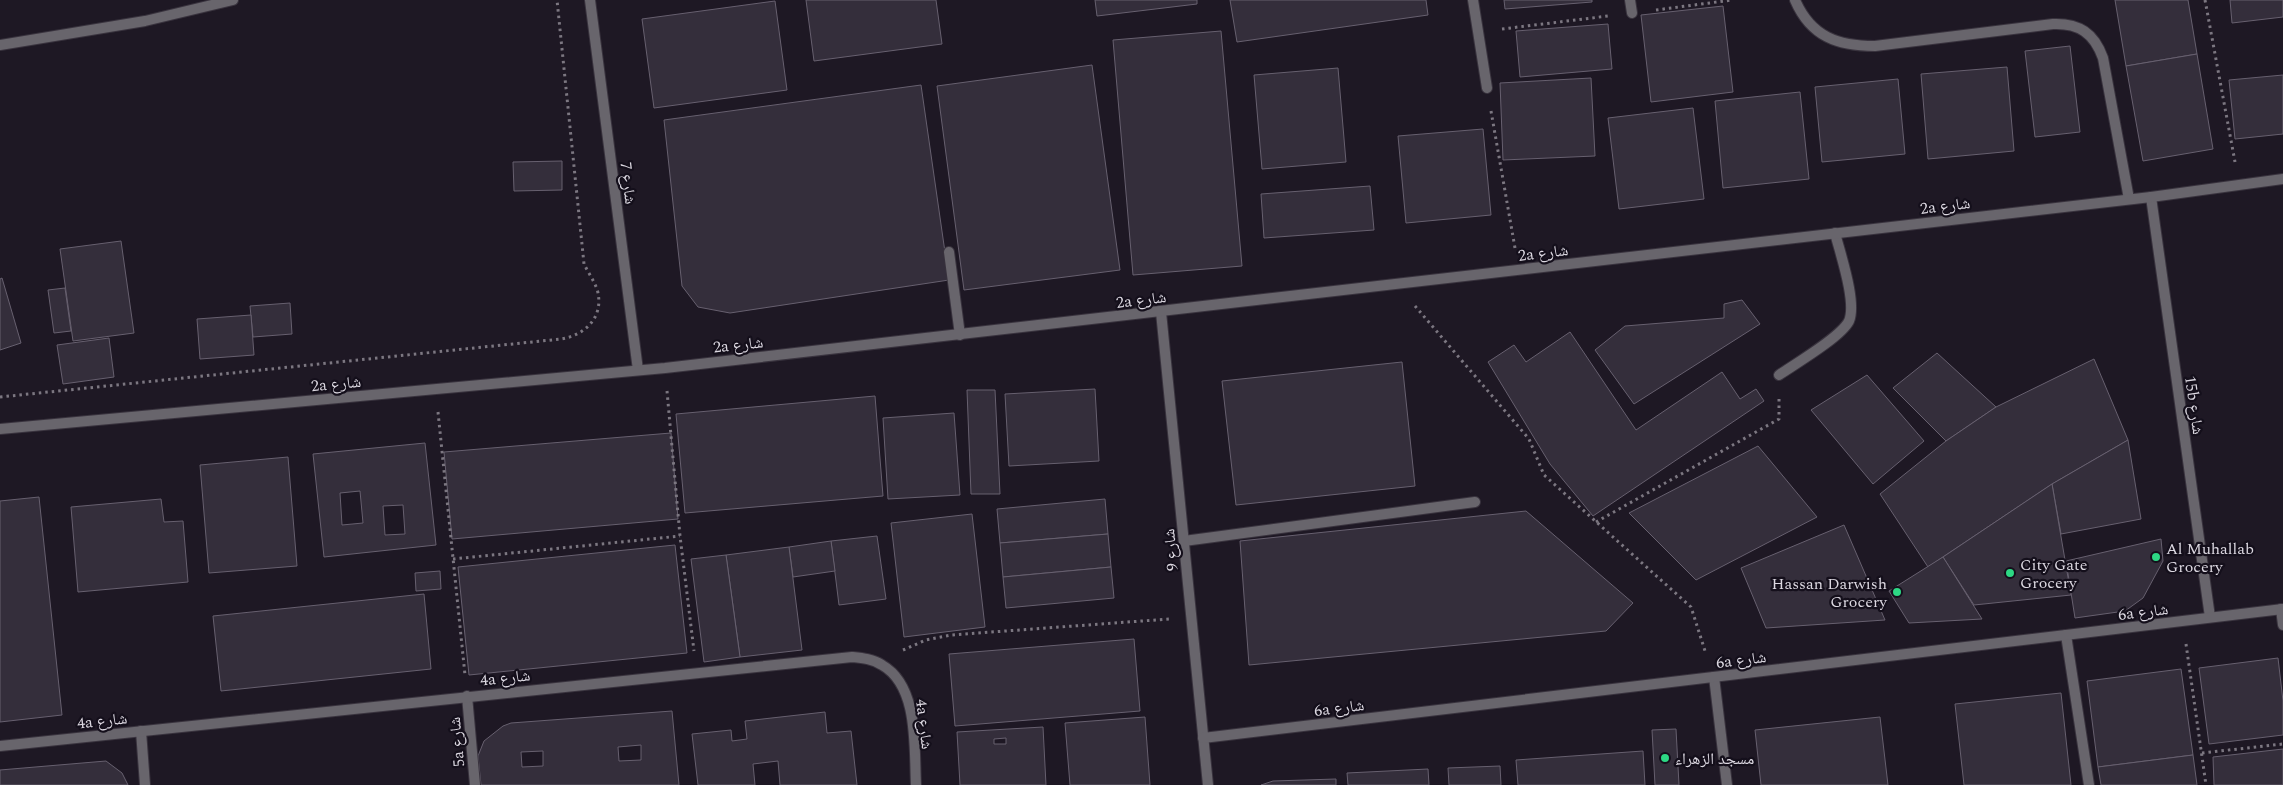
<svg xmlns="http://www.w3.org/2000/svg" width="2283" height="785" viewBox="0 0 2283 785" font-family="Spectral,'Noto Naskh Arabic',serif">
	<rect width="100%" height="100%" fill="#1e1824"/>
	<g fill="#342e3b" stroke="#67606f" fill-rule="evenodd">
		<polygon points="806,0 936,0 942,44 814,61"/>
		<polygon points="1095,0 1197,0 1197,4 1097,16"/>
		<polygon points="1230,0 1426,0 1428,15 1237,42"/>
		<polygon points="1504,0 1592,0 1592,2 1505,9"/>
		<polygon points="2115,0 2188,0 2197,54 2126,66"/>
		<polygon points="2230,0 2283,0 2283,17 2232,23"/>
		<polygon points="775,1 787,90 654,108 642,19"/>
		<polygon points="1723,6 1733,92 1651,102 1641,15"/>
		<polygon points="1608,24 1612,69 1520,77 1516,31"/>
		<polygon points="1221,31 1242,266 1133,275 1113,40"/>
		<polygon points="2070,46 2080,132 2035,137 2025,51"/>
		<polygon points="2197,54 2213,149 2143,161 2126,66"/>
		<polygon points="1092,65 1120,270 964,290 937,86"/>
		<polygon points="2007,67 2014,151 1928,159 1921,74"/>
		<polygon points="1338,68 1346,162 1262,169 1254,75"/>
		<polygon points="2283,75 2283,134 2235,139 2229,80"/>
		<polygon points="1591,78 1595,156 1503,160 1500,83"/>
		<polygon points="1898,79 1905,154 1822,162 1815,87"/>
		<polygon points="921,85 949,280 730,313 698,307 682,286 664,120"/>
		<polygon points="1800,92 1809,179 1723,188 1715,101"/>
		<polygon points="1693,108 1704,199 1619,209 1608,118"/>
		<polygon points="1483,129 1491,215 1406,223 1398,136"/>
		<polygon points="562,161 562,190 514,191 513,162"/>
		<polygon points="1370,186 1374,230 1264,238 1261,194"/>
		<polygon points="121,241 134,333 73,341 60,249"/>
		<polygon points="2,278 21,343 0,350 0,279"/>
		<polygon points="65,288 71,331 54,333 48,290"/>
		<polygon points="1742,300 1760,324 1634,404 1595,350 1625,326 1724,318 1724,304"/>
		<polygon points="290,303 292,334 253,337 250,306"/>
		<polygon points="251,315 254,355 200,359 197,319"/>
		<polygon points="1570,332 1636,430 1722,372 1740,399 1756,389 1764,401 1593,516 1550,464 1488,362 1514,345 1526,362"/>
		<polygon points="109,338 114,377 63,384 57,345"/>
		<polygon points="1937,353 1996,407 1946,441 1893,388"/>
		<polygon points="2094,359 2128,440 2052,484 1928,567 1880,494 1946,441 1996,407"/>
		<polygon points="1402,362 1415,486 1236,505 1222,381"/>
		<polygon points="1867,375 1924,441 1873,484 1811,410"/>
		<polygon points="1095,389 1099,461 1009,466 1005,394"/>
		<polygon points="967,390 995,390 1000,494 971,494"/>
		<polygon points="875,396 883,496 685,513 676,414"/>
		<polygon points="954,413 960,495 888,499 883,418"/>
		<polygon points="671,433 678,519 452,539 444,452"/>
		<polygon points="2128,440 2141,519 2061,534 2052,484"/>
		<path d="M 425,443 L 436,545 L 324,557 L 313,454 ZM 360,491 L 363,523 L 342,525 L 340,493 ZM 403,505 L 405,534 L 385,535 L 383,506 Z"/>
		<polygon points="1758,446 1817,517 1696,580 1629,513"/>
		<polygon points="288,457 297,566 209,573 200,465"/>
		<polygon points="2052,484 2071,595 1974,605 1943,557"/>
		<polygon points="39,497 62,715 0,722 0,501"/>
		<polygon points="161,499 164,522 183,521 188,582 78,592 71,507"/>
		<polygon points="1105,499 1108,534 1000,543 997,509"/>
		<polygon points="1526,511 1633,603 1606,631 1249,665 1240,541"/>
		<polygon points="972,514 985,627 904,637 891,523"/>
		<polygon points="1844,525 1885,620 1766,628 1741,568"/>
		<polygon points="1108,534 1111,567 1003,577 1000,543"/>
		<polygon points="877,536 886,599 839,605 831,541"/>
		<polygon points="2161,539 2163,561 2143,598 2125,611 2075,618 2066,561"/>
		<polygon points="831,541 835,571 793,577 789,547"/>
		<polygon points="675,545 687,653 469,675 458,567"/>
		<polygon points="789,547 802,650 740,657 726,555"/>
		<polygon points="726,555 740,657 704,662 691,559"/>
		<polygon points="1943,557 1982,619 1909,623 1889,591"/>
		<polygon points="1111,567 1114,598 1006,608 1003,577"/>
		<polygon points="440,571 441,589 416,591 415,573"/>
		<polygon points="424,594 431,669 221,691 213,616"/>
		<polygon points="1134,639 1140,711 955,726 949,654"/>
		<polygon points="2278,658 2283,701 2283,735 2209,744 2199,668"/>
		<polygon points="2181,669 2193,755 2098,767 2087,681"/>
		<polygon points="2061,693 2071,785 1964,785 1955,704"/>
		<path d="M 672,711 L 679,785 L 481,785 L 478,756 L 484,741 L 503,726 L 511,723 ZM 641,745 L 641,760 L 619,761 L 618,747 ZM 543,751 L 543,766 L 522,767 L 521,752 Z"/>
		<polygon points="825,712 827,733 851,731 857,785 780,785 778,761 753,764 755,785 698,785 692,734 731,730 732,741 747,739 745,721"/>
		<polygon points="1145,717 1150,785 1070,785 1065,723"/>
		<polygon points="1880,717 1888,785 1761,785 1755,730"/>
		<path d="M 1043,727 L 1046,785 L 960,785 L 957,732 ZM 1006,738 L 1006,744 L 994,744 L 994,739 Z"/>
		<polygon points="1676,729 1679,785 1655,785 1652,730"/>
		<polygon points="2283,749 2283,785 2214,785 2213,757"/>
		<polygon points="1643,751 1645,785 1518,785 1516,760"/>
		<polygon points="2193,755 2197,785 2101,785 2098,767"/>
		<polygon points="106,761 122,773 128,785 0,785 0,770"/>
		<polygon points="1500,766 1501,785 1449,785 1448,768"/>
		<polygon points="1428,769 1429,785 1348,785 1347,773"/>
		<polygon points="1336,779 1336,785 1261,785 1273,781"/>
	</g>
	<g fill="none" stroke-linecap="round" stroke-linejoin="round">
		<defs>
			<g id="service">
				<polyline points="1473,0 1487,88"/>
				<polyline points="1630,0 1632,13"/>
				<path d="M 1795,0 C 1811,37 1838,46 1875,46 L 2053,24 C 2079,23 2094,33 2103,58 L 2129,199"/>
				<polyline points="0,45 145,21 233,0"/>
				<polyline points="949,252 960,335"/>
				<path d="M 1779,375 C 1795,364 1841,337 1849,321 C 1857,302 1840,253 1835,233"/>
				<polyline points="1184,541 1475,502"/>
				<polyline points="2281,609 2283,625"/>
			</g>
			<g id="minor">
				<polyline points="590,0 638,370"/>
				<polyline points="2151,197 2210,617"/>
				<polyline points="1161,312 1208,785"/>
				<polyline points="0,429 665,368 2151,197 2283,179"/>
				<polyline points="2066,635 2089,785"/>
				<polyline points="1714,677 1727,785"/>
				<polyline points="467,696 475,785"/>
				<polyline points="141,731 145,785"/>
				<polyline points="1203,738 2283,609"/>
				<path d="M 0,746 L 852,657 C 862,658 873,659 882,665 C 919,686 914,747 916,785"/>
			</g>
		</defs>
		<use href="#service" stroke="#39333e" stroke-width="12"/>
		<use href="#minor" stroke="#39333e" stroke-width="12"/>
		<g stroke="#7c7781" stroke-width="3" stroke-dasharray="2.5 4" stroke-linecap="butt">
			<polyline points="2205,0 2235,162"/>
			<polyline points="1656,10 1732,0"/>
			<polyline points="1502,29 1608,16"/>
			<polyline points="1491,111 1515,248"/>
			<polyline points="1415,306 1529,439 1544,475 1691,607 1706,654"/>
			<polyline points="667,391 680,536 694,651"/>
			<path d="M 0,397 L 561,339 C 586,335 605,316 597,289 C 594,281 588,272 584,264 L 557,0"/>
			<polyline points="438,412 465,675"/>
			<polyline points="1596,522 1779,419 1779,397"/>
			<polyline points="453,559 680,536"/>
			<polyline points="2186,644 2206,785"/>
			<polyline points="903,650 926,640 951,635 1169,619"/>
			<polyline points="2202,753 2283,744"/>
		</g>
		<use href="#service" stroke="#68656c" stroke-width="10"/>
		<use href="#minor" stroke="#68656c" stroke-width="10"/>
	</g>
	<g fill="#2dd884" stroke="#140f1b" stroke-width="2">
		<circle cx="2156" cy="557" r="5"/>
		<circle cx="2010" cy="573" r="5"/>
		<circle cx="1897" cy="592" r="5"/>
		<circle cx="1665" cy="758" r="5"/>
	</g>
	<g text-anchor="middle" stroke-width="4.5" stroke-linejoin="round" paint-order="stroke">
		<g font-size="16" fill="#dcd8e1" stroke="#140f1b">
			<text transform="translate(629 183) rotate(83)" y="6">شارع 7</text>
			<text transform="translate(1945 205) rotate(-7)" y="6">2a شارع</text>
			<text transform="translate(1543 252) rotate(-7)" y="6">2a شارع</text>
			<text transform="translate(1141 299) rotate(-7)" y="6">2a شارع</text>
			<text transform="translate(738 344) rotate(-6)" y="6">2a شارع</text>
			<text transform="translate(336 383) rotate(-5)" y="6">2a شارع</text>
			<text transform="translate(2195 405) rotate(82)" y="6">15b شارع</text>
			<text transform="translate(1170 550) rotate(-95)" y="6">شارع 9</text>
			<text transform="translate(2143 611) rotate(-7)" y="6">6a شارع</text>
			<text transform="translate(1741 659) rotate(-7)" y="6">6a شارع</text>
			<text transform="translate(505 677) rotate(-6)" y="6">4a شارع</text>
			<text transform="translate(1339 707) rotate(-7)" y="6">6a شارع</text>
			<text transform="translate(102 720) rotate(-6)" y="6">4a شارع</text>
			<text transform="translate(925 724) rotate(83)" y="6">4a شارع</text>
			<text transform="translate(456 742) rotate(-95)" y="6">5a شارع</text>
		</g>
		<g font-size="16" fill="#dcd8e1" stroke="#140f1b" text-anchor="start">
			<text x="2166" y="554">Al Muhallab<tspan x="2166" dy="18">Grocery</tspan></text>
			<text x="2020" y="570">City Gate<tspan x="2020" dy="18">Grocery</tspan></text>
			<text x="1887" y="589" text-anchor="end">Hassan Darwish<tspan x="1887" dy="18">Grocery</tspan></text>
			<text x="1675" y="764">مسجد الزهراء</text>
		</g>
	</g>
</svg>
